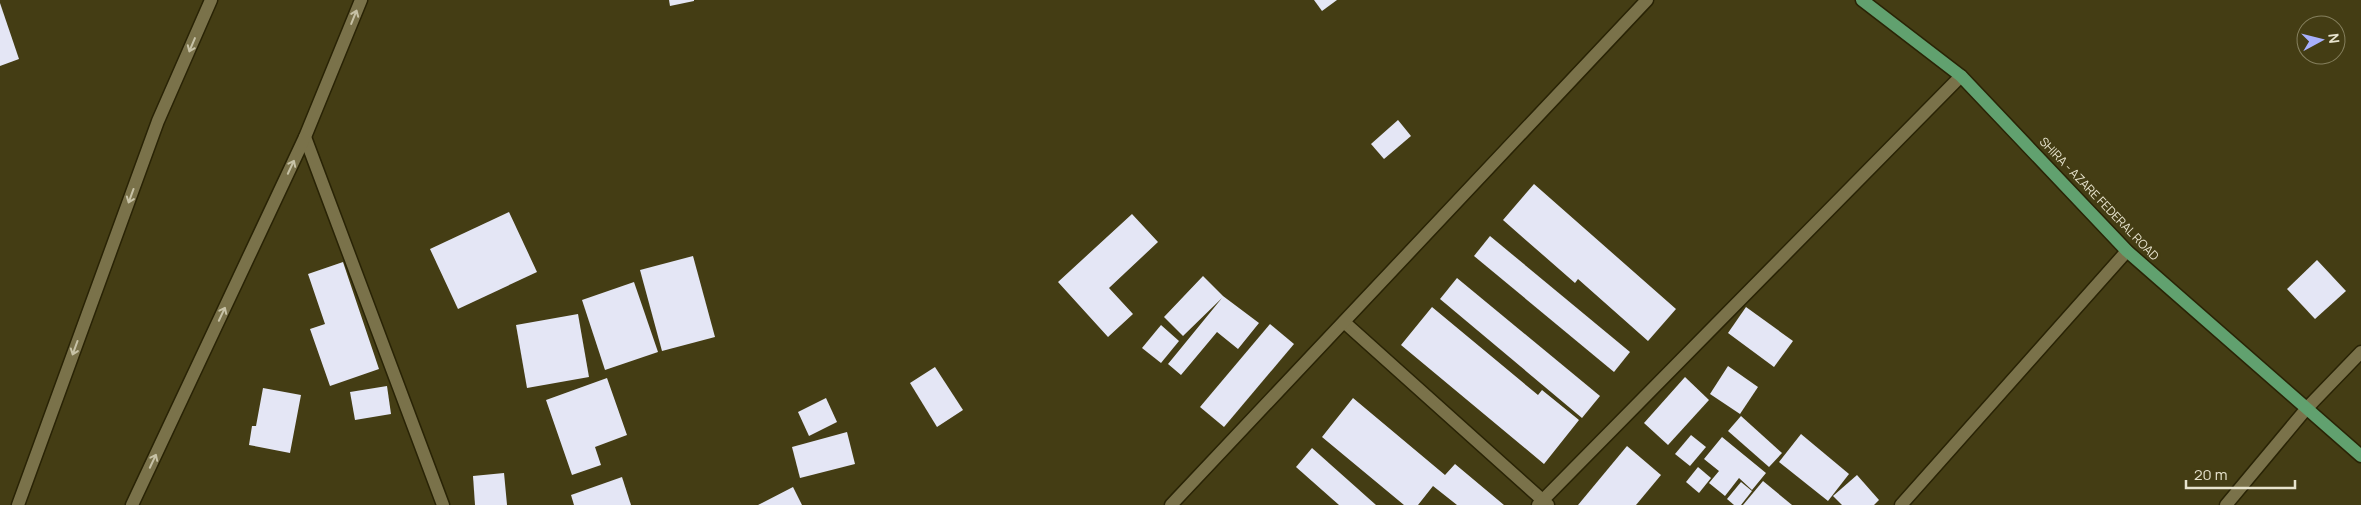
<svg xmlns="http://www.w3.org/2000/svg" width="2361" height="505" viewBox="0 0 2361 505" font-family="Manrope,sans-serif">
	<rect width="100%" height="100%" fill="#443d14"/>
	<g fill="#e4e6f5">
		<polygon points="669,0 694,0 694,1 670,6"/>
		<polygon points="1314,0 1337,0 1322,11"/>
		<polygon points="0,3 19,59 0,66"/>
		<polygon points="1398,120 1411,136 1384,159 1371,144"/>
		<polygon points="1534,184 1676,309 1648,341 1578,279 1575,283 1503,220"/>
		<polygon points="509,212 537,272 458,309 430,249"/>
		<polygon points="1132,214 1158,242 1109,288 1133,314 1108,337 1058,282"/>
		<polygon points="1490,236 1630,352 1614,372 1474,256"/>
		<polygon points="693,256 715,337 662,351 640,270"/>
		<polygon points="2317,260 2346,291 2315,319 2287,289"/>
		<polygon points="343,262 379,369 330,386 310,329 325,324 308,274"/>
		<polygon points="1203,276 1223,296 1259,323 1238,349 1217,332 1181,375 1168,364 1222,298 1183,336 1164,317"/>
		<polygon points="1457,278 1600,396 1582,418 1440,299"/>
		<polygon points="634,282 658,352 605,370 582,300"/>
		<polygon points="1432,307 1538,395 1542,390 1579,420 1544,464 1401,345"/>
		<polygon points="1746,307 1793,341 1774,367 1728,333"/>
		<polygon points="578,314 589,377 527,388 516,325"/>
		<polygon points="1270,324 1294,344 1224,427 1200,407"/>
		<polygon points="1161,325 1179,341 1161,363 1142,348"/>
		<polygon points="1728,366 1758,387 1740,414 1710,394"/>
		<polygon points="935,367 963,410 937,427 910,383"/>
		<polygon points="1685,377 1709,400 1668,445 1644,423"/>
		<polygon points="607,378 627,435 595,447 601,465 572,475 546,400"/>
		<polygon points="387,386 391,414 355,420 350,392"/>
		<polygon points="263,388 301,395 290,453 249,445 252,426 256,426"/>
		<polygon points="826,398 837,422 809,436 798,412"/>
		<polygon points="1353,398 1445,475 1455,464 1504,505 1457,505 1433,486 1418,505 1404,505 1322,437"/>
		<polygon points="1741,416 1782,453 1769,467 1728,431"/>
		<polygon points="847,432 855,464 800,478 792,447"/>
		<polygon points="1801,434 1849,474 1828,501 1779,462"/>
		<polygon points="1691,435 1706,447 1690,466 1675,454"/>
		<polygon points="1722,437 1766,473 1752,490 1739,478 1725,496 1709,483 1719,471 1704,459"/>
		<polygon points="1627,446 1661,475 1636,505 1578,505"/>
		<polygon points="1312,448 1376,505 1339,505 1296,467"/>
		<polygon points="1698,467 1711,478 1699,493 1686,482"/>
		<polygon points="504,473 507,505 475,505 473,476"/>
		<polygon points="1857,475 1879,500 1874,505 1842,505 1833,496"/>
		<polygon points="622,477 631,505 574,505 571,495"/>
		<polygon points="1763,481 1792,505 1743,505"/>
		<polygon points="1741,482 1752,491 1741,505 1734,505 1727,499"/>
		<polygon points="793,487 802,505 758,505"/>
	</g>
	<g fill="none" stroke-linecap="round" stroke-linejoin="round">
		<defs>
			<g id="minor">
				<polyline points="305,137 443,505"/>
				<polyline points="1344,322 1548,505"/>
				<polyline points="18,505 158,121 211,0"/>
				<polyline points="132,505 305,137 361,0"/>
				<polyline points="1171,505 1647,0"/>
				<polyline points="1538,505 1961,76"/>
				<polyline points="1901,505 2127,251"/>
				<polyline points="2226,505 2307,408 2361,352"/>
			</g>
			<polyline id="major" points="1862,0 1961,76 2127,251 2361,456"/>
		</defs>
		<use href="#minor" stroke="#292305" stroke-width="15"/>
		<use href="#major" stroke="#292305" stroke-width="15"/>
		<use href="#minor" stroke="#7a724a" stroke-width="12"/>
		<use href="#major" stroke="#61a16f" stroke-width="12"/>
	</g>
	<defs><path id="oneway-shaft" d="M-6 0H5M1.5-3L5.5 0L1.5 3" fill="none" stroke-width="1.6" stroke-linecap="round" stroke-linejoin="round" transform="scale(1.25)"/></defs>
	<g stroke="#c7c2a6">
		<use href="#oneway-shaft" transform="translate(354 17) rotate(-68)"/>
		<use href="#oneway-shaft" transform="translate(192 45) rotate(113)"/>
		<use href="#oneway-shaft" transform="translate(291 167) rotate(-65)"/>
		<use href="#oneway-shaft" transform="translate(131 196) rotate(110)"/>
		<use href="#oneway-shaft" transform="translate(222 314) rotate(-65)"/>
		<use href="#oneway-shaft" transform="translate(75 348) rotate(110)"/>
		<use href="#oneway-shaft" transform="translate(153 461) rotate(-65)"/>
	</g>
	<g text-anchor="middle" stroke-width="5" stroke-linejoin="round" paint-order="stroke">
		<g font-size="12" fill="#e8e4ce" stroke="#443d14">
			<text transform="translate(2099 199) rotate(46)" y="4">SHIRA - AZARE FEDERAL ROAD</text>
		</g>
	</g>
	<g transform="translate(2321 40) rotate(83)"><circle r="24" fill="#443d14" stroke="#86805e"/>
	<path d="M0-4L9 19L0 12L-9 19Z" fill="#a8b0fc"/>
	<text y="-8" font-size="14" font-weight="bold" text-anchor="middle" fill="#e8e4ce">N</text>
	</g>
	<path d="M2186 480v8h109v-8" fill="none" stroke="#e8e4ce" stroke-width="2.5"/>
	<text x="2194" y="480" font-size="15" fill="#e8e4ce" stroke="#443d14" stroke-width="4" paint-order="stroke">20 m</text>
</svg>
